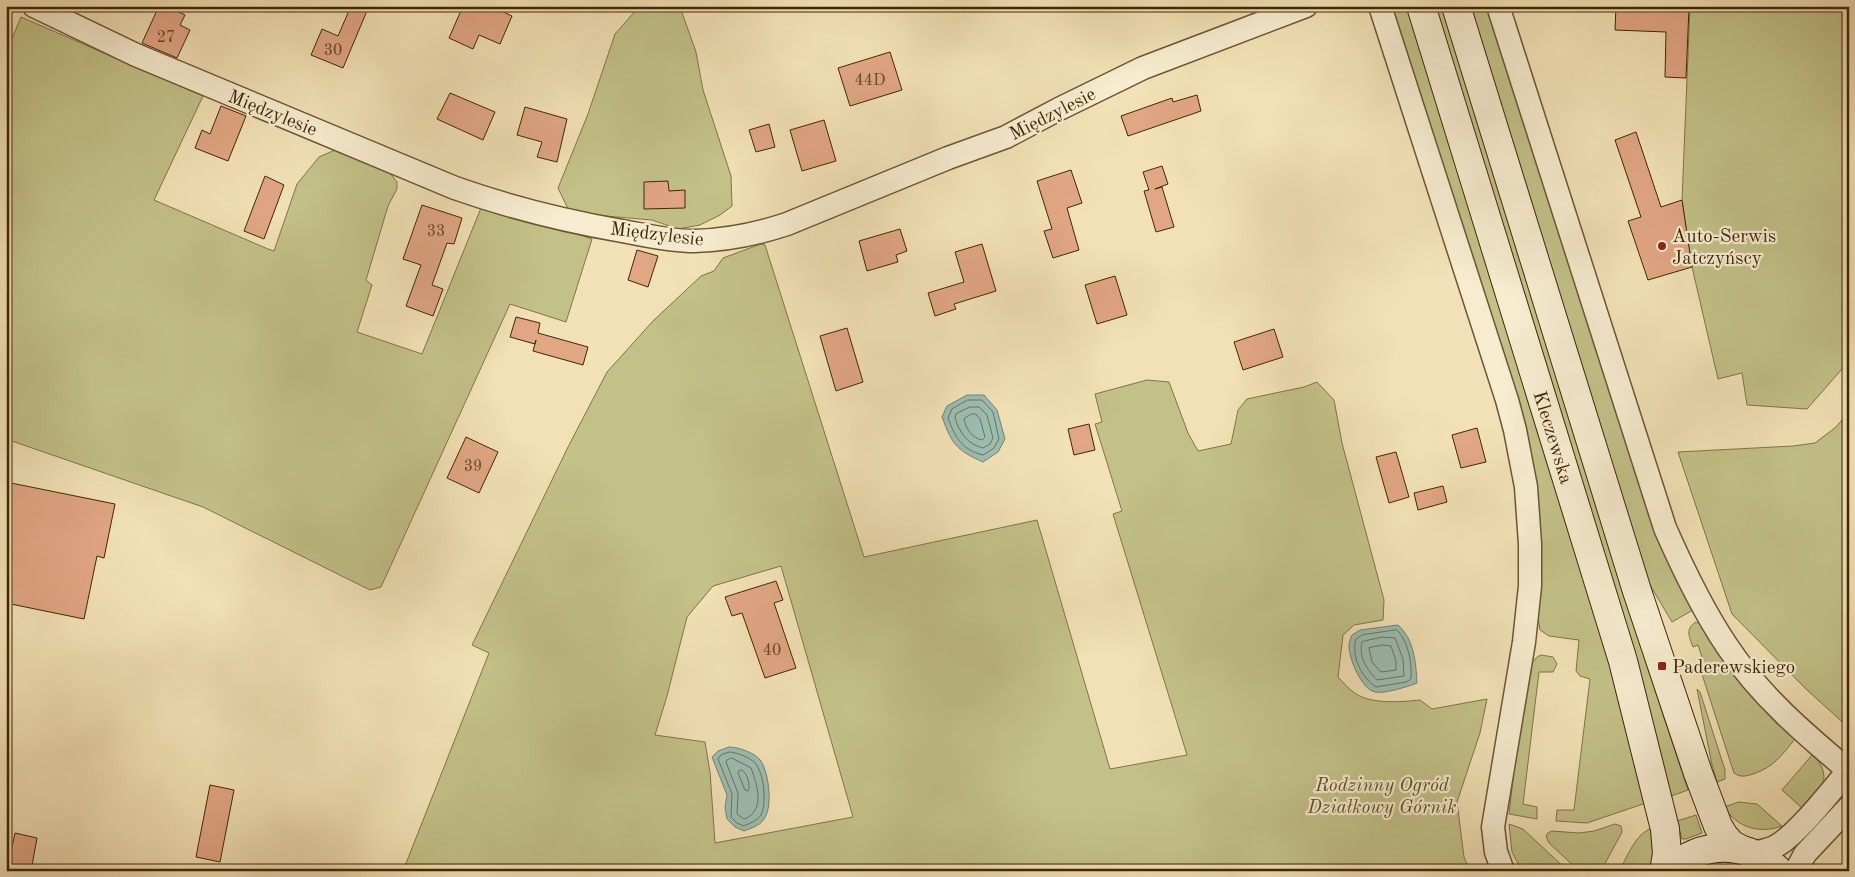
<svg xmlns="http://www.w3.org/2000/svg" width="1855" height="877" viewBox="0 0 1855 877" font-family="'Old Standard TT',serif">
	<rect width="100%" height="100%" fill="#f2e1b6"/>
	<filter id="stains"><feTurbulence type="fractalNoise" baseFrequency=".004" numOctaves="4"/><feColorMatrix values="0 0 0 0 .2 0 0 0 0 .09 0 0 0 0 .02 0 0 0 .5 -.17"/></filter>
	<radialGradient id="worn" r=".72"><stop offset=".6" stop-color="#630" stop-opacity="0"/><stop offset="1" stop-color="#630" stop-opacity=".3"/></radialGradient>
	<g fill="#c2c188" stroke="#817447" fill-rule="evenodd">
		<polygon points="643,6 680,7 696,52 703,90 731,176 732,206 720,215 700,225 678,229 652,220 570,213 558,188 588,114 615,34 636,10"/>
		<polygon points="1391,6 1407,6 1589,589 1625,718 1646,803 1587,823 1556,821 1557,810 1574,810 1590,679 1580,676 1576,671 1579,640 1549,636 1540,630 1538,617 1538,506 1532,458 1525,428"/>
		<polygon points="1434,6 1443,6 1649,672 1688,790 1671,796"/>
		<polygon points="1470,6 1488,6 1660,544 1672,570 1693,610 1672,622 1647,580"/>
		<polygon points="1690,6 1849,6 1849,361 1807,409 1747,405 1742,373 1718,379 1692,267 1682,200"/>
		<polygon points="21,17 203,96 154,200 268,249 274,251 297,184 319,157 335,150 364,158 390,173 397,182 397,189 388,206 366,280 372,285 357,332 422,354 483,203 592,239 566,322 510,304 381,587 370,590 203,507 6,439 6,53"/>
		<path d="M 761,244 L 765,245 L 864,557 L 1037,520 L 1110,769 L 1187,755 L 1113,514 L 1122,511 L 1095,424 L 1102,422 L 1095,394 L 1147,380 L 1169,382 L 1188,433 L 1198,451 L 1231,444 L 1238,410 L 1247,399 L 1304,387 L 1317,382 L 1334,400 L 1342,443 L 1384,600 L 1383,620 L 1354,625 L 1343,635 L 1338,677 C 1343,682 1347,687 1352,691 C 1368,705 1401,702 1420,700 L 1432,709 L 1487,699 L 1480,733 L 1457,802 L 1464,857 L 1470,871 L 403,871 L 489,653 L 472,645 L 568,447 L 607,372 L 653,321 L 701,276 L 714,271 L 723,258 ZM 781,566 L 853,817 L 715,843 L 710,772 L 705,742 L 655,735 L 667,696 L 687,617 L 713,586 Z"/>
		<polygon points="1849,412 1849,728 1807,690 1732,614 1678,452 1793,446 1815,443 1836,427"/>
		<path d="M 1696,622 L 1700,624 L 1753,697 L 1795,739 C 1781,756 1774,767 1753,774 C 1746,776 1741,778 1734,773 L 1698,662 L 1703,660 L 1698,645 L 1693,647 C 1689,636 1685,629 1696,622 Z"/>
		<polygon points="1541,655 1553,657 1557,664 1553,672 1539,672 1523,804 1537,807 1537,819 1509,814 1517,744 1530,665 1537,657"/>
		<polygon points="1697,689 1700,692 1725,770 1725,779 1717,782 1712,765"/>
		<path d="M 1812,755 C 1822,763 1826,773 1823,785 L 1803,809 L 1782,790 Z"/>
		<path d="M 1739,802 L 1757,804 L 1782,826 C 1760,834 1737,828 1724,807 Z"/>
		<polygon points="1696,815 1702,833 1686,839 1682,839 1677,821"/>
		<polygon points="1509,824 1523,829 1568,871 1522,871 1512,852"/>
		<polygon points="1615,824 1621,826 1622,832 1601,871 1579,871 1549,843 1546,836 1548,833 1552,831 1579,833 1594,831"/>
		<path d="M 1652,828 L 1654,832 L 1653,858 L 1647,871 L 1619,871 C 1628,856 1635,834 1652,828 Z"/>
		<polygon points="1720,865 1734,866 1749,871 1698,871"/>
	</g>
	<g fill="#9bbdb2" stroke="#77816d">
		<path d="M 967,395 L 984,395 L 997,410 L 1005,439 L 998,452 L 983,462 C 956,450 952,444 942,417 L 947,406 Z"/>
		<path d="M 1398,625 C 1414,639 1416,663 1417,683 C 1407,687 1384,694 1375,692 C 1361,689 1349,658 1349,646 C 1349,642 1351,638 1352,635 L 1360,630 Z"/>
		<path d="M 729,747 C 738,747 756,753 761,761 C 769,774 773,807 764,819 C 760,826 751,828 744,831 L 735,827 L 727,819 L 725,808 L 727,795 L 712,757 L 718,751 Z"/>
	</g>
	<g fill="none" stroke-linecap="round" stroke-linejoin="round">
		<g stroke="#6e725c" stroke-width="1">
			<path d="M 968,400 L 982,400 L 993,412 L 999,439 L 994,448 L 983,455 C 962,450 955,437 948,418 L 952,409 Z"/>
			<path d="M 970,407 L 979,407 L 987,415 L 993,438 L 990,444 L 983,448 C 967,444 960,433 955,418 L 956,414 Z"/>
			<path d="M 972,414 L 976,414 L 980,419 L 985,437 L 982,440 C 972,438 966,429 964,419 Z"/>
			<path d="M 1397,630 C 1409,642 1412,664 1411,679 L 1406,682 L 1376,687 C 1361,677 1351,656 1356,639 L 1362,635 Z"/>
			<path d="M 1382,637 L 1395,638 L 1403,659 L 1404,676 L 1377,680 C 1368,671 1358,657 1362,642 Z"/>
			<polygon points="1383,645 1391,646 1396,661 1396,670 1381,672 1372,662 1369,648"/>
			<path d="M 730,752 C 738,753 749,757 755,763 C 764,772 767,804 761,815 C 757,821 750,823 744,826 L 737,823 L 731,817 L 732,794 L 718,759 L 721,755 Z"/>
			<path d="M 732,758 L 751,768 C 757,784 766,811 744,819 L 737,814 L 738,793 L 726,762 L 727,760 Z"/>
			<path d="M 742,770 C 747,773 751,786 748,791 L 745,790 L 738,773 L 739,771 Z"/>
		</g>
	</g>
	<g fill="#e1a684" stroke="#402706">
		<polygon points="159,6 166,6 185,15 180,25 190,30 177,58 142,43"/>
		<polygon points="351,6 369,6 343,68 311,55 322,29 338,36"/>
		<polygon points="463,6 490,6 512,16 500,44 479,35 473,49 449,38"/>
		<polygon points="1616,6 1689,8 1686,78 1665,77 1666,32 1615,30"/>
		<polygon points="890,52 902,90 850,106 838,68"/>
		<polygon points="450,93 495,112 483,140 437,119"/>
		<polygon points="1197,95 1201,111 1128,136 1121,116 1172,98 1173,102"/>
		<polygon points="221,106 246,116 228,161 195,148 202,130 210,134"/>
		<polygon points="525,107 567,119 557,162 537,157 542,142 517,135"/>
		<polygon points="824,120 836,161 802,171 790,130"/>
		<polygon points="769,124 775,147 756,152 749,130"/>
		<polygon points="1636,132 1661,207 1682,200 1692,267 1648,280 1628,221 1641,217 1615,140"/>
		<polygon points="1162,166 1168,184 1155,189 1162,187 1174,227 1156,232 1144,191 1149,190 1143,172"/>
		<polygon points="1071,170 1082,203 1067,208 1079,250 1053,258 1044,231 1052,229 1037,181"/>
		<polygon points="265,176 284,185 264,239 244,231"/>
		<polygon points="668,181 669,191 685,190 685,208 644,209 644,182"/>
		<polygon points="422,205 462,218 454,244 447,243 432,285 443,289 433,316 406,306 421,265 403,259"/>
		<polygon points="900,229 907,251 896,255 898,262 867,271 859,241"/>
		<polygon points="982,244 996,291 954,304 956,309 935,316 928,293 964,282 955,252"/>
		<polygon points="637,250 658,256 648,287 628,280"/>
		<polygon points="1115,276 1127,315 1097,324 1085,285"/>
		<polygon points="516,317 540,323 538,333 588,347 583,365 533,351 536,340 535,344 510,337"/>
		<polygon points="847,328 863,382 836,391 820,336"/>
		<polygon points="1274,329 1283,357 1243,370 1234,342"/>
		<polygon points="1089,424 1095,450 1074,455 1068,429"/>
		<polygon points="1477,428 1486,462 1461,468 1452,435"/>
		<polygon points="466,437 498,452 479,493 447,478"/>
		<polygon points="1396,452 1409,497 1389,503 1376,457"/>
		<polygon points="6,482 115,504 104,558 97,556 84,619 6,603"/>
		<polygon points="1443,486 1447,502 1418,510 1414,493"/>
		<polygon points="776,581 783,600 774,603 796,668 765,678 742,613 732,616 725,597"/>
		<polygon points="210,785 234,790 220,862 196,857"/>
		<polygon points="15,833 37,838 31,871 7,871"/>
	</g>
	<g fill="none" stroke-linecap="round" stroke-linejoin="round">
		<defs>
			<g id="street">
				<path d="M 34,6 L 136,55 L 455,188 C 509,207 565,221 622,231 C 645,235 669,241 694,241 C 726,240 757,234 787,224 L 948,158 L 1006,137 L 1059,109 L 1143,68 L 1306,6"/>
				<polyline points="1380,6 1507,400 1515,430 1526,487 1530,544 1530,586 1524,642 1493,827 1496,852 1503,871"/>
				<path d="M 1498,6 L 1665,528 C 1683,569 1702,609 1727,646 C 1759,695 1805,734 1849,771"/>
				<path d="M 1752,853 C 1761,851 1770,850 1778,845 C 1800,831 1830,792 1848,771"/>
				<polyline points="1796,871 1805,854 1849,807"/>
			</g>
			<g id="secondary">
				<polyline points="1421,6 1623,661 1665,829 1667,854 1664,871"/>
				<polyline points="1456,6 1637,591 1698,773 1718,826 1724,836 1731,844 1740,849"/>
				<path d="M 1668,871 C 1703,840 1745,840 1779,871"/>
			</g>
		</defs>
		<use href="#street" stroke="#6c5632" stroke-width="25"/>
		<use href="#secondary" stroke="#402706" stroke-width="30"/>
		<use href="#street" stroke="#f7ecd0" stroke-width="22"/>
		<use href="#secondary" stroke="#f7ecd0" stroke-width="28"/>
	</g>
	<g fill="#8f2418" stroke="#f7ecd0" stroke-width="2">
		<circle cx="1662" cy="246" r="5"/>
		<rect x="1657" y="661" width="10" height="10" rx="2.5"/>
	</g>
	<g text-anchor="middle" stroke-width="4.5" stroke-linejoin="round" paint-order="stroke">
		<g font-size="16" fill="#684726">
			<text x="166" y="42">27</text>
			<text x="333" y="55">30</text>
			<text x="870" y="85">44D</text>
			<text x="436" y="236">33</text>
			<text x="473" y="471">39</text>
			<text x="772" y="655">40</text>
		</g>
		<g font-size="19" fill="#402706" stroke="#f7ecd0">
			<text transform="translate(273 112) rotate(22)" y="7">Międzylesie</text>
			<text transform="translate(1052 113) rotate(-27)" y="7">Międzylesie</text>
			<text transform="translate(657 233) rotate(7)" y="7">Międzylesie</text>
			<text transform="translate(1554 437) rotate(73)" y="7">Kleczewska</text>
		</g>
		<g font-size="19" fill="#402706" stroke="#f7ecd0" text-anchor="start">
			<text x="1672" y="242">Auto-Serwis<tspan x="1672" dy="22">Jatczyńscy</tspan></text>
			<text x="1672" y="673">Paderewskiego</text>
		</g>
		<g font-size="19" font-style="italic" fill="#604e26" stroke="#f7ecd0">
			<text x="1382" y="791">Rodzinny Ogród<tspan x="1382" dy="22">Działkowy Górnik</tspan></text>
		</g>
	</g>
	<rect width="1855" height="877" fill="none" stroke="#f2e1b6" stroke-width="25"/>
	<rect x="8" y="8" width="1840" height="862" fill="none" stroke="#402706" stroke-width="2.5"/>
	<rect x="12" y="12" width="1830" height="852" fill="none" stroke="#402706"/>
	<rect width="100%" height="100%" filter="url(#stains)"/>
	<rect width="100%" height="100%" fill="url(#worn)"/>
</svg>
